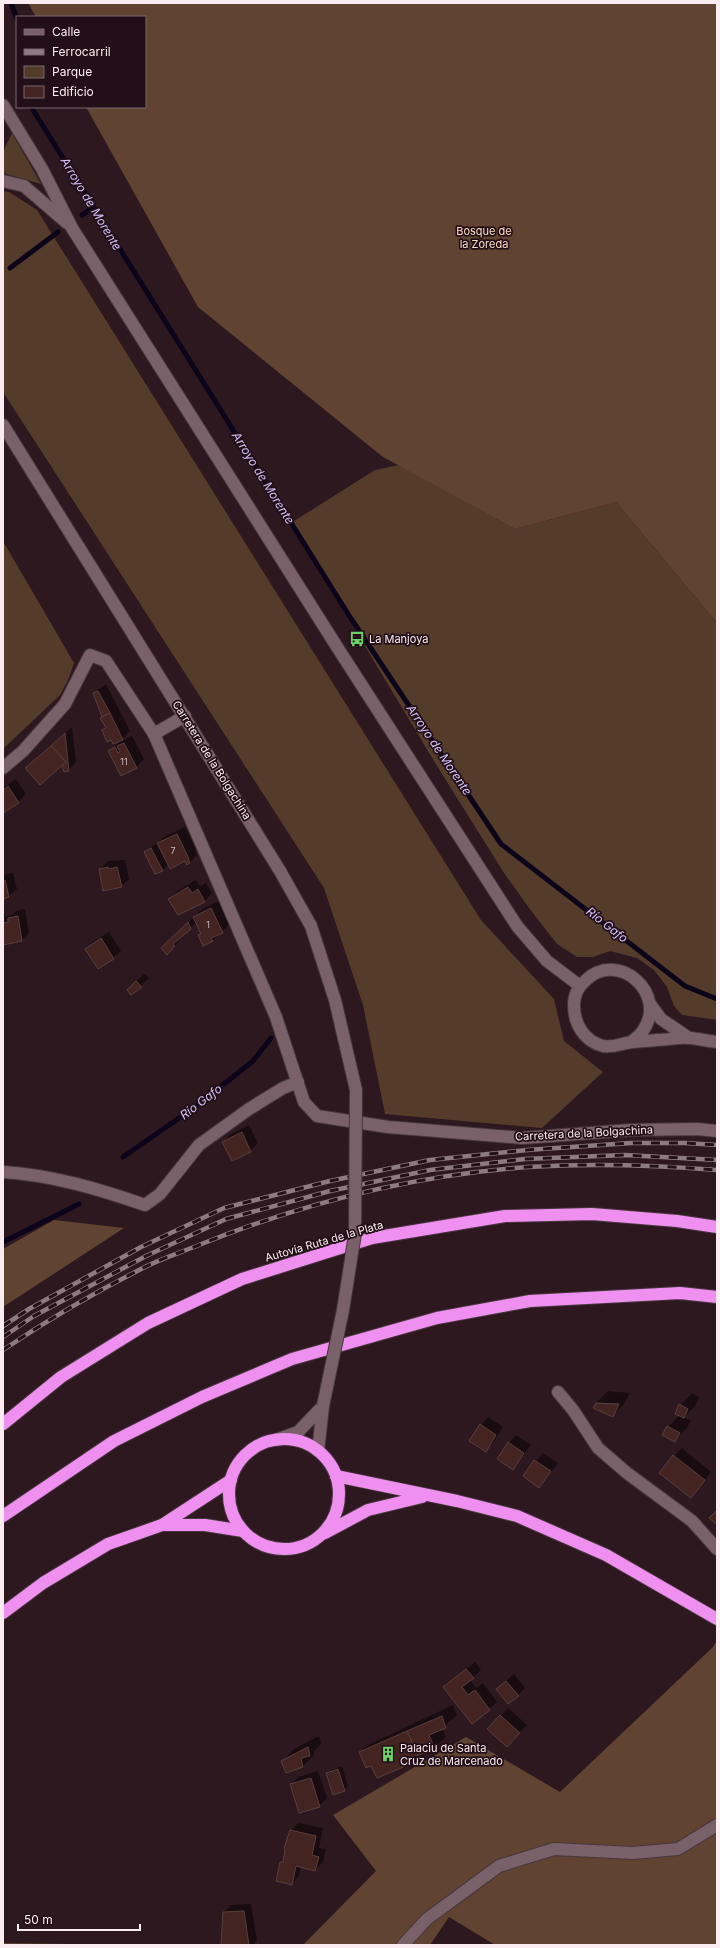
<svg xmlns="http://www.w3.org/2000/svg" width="720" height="1948" viewBox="0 0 720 1948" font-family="Inter,sans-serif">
	<rect width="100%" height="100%" fill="#2d1820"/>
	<g fill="#543b2a">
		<polygon points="12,133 41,184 3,173 3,152"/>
		<polygon points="3,191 9,192 37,210 481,920 554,999 564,1041 603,1072 542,1128 385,1114 363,1005 324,888 3,392"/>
		<polygon points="399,465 515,529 616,502 717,623 717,1020 682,1015 674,1006 667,987 654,970 637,958 610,951 593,957 577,957 557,944 529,908 504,873 437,766 291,523 375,470"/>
		<polygon points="3,541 74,663 68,680 60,695 3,749"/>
	</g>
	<g fill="#604431">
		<polygon points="28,3 717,3 717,623 616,502 515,529 383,457 198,307 86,107 145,107 145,17 36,17"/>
		<polygon points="54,1220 124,1228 3,1307 3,1249"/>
		<polygon points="717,1640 717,1945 495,1945 449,1917 430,1945 303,1945 376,1871 333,1815 466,1737 560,1792 713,1647"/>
		<polygon points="3,1943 139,1945 3,1945"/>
	</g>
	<g fill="#0007">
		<polygon points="106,684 130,731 119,742 132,736 144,759 136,767 110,751 121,740 103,730 106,727 94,693"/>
		<polygon points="72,727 76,762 69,770 64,771 62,764 34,761"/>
		<polygon points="16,779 26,794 18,802 3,812 3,788"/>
		<polygon points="185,827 196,850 195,851 197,855 189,863 186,859 169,864 162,871 145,852 166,836"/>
		<polygon points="125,860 129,879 121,886 100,869 108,861"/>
		<polygon points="13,873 17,889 9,896 3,897 3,875"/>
		<polygon points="196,880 200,886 206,883 212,893 205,901 178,914 169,899 177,891"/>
		<polygon points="219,901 230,924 212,941 199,936 202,933 197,922 181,936 182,937 175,946 163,948 202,909"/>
		<polygon points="25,909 29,933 22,940 3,944 3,914 5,913 5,917 12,915 16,911"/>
		<polygon points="109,932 121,951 113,958 86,949 94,941"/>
		<polygon points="144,974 149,978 132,994 128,990"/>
		<polygon points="249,1125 258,1143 250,1151 223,1142 231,1134"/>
		<polygon points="608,1391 630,1393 624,1404 612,1416 596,1403"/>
		<polygon points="692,1393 699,1397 695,1406 684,1417 691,1421 686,1429 675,1441 664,1435 668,1427 680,1415 680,1405"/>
		<polygon points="488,1417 503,1427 493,1443 485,1450 481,1425"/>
		<polygon points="516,1435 531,1445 513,1468 509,1443"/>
		<polygon points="682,1448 711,1472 691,1497 674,1456"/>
		<polygon points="543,1453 558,1463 539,1487 524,1476"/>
		<polygon points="475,1662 481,1670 470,1680 476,1688 483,1683 497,1702 472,1723 444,1687"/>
		<polygon points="514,1674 525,1688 518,1695 497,1689"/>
		<polygon points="453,1705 457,1715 442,1728 446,1737 434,1748 427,1751 420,1759 377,1777 372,1764 360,1752 368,1745"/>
		<polygon points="508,1708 527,1725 514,1738 488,1729"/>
		<polygon points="319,1736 321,1744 314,1751 314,1755 303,1766 282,1761 294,1749"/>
		<polygon points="342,1766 348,1786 345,1790 327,1773 331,1770"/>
		<polygon points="318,1771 327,1798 319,1806 291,1784 299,1777"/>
		<polygon points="298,1823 323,1828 319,1848 326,1849 323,1862 315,1870 301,1866 299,1876 292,1884 281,1862 284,1859 291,1831"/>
		<polygon points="251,1904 257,1940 254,1943 255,1945 222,1945 224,1912 231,1905"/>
	</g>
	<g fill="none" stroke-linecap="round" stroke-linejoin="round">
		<g stroke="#0c041a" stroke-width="5">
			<polyline points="11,3 17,19"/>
			<polyline points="33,107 33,110 350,617 501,844 685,986 717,999"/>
			<polyline points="82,215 92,208"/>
			<polyline points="10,268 58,232"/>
			<polyline points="123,1157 195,1107 253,1061 271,1038"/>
			<polyline points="3,1242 79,1204"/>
		</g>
	</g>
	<g fill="#442421" stroke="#583f3c">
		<polygon points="98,691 110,713 102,717 93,693"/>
		<polygon points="110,713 123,740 113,744 111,740 107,742 102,730 106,728 100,718"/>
		<polygon points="65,733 69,771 64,772 62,766 66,762 51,746"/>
		<polygon points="124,743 137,768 121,776 108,751 115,747 118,753 120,752 117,746"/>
		<polygon points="51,746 66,762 40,785 25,768"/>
		<polygon points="8,786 19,803 3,813 3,790"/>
		<polygon points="177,834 189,859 188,859 190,863 187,865 185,861 170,869 157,843"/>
		<polygon points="151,848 163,871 155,874 144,852"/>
		<polygon points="108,867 109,869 117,867 122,887 103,891 99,869"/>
		<polygon points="5,880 9,897 3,899 3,881"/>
		<polygon points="188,887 192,893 198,889 205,902 178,915 168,899"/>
		<polygon points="211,908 223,933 211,938 213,941 203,946 198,935 201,934 193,917"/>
		<polygon points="18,916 22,941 3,945 3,923 8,922 8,918"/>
		<polygon points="188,922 191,929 173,944 175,946 167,955 161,948"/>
		<polygon points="101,938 114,959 98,969 85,949"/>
		<polygon points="136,981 142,987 131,995 127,990"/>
		<polygon points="242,1132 251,1152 232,1161 222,1142"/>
		<polygon points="596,1403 619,1404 613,1417 593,1408"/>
		<polygon points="679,1404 688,1409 684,1418 675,1414"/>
		<polygon points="480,1424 496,1435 486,1452 469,1441"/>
		<polygon points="667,1426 680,1433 675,1442 662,1435"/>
		<polygon points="508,1442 524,1453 513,1470 497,1459"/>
		<polygon points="673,1455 705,1480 691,1498 659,1473"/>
		<polygon points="534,1460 551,1471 539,1488 523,1476"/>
		<polygon points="717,1510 717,1525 709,1518"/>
		<polygon points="466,1669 474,1678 462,1687 468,1695 475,1690 490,1710 472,1724 443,1687"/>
		<polygon points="506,1681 519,1696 508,1704 496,1689"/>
		<polygon points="500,1715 520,1733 507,1747 487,1729"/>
		<polygon points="442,1716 446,1728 429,1735 435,1749 417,1756 407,1731"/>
		<polygon points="407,1731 420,1760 377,1778 371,1766 366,1768 359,1752"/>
		<polygon points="308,1747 310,1756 301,1758 303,1767 286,1773 281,1761"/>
		<polygon points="338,1769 345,1791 333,1795 326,1773"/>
		<polygon points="311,1778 320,1807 299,1813 290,1784"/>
		<polygon points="290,1830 316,1836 312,1855 319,1857 315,1871 296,1866 292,1885 276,1881 280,1862 283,1862 285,1850 284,1848"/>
		<polygon points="244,1911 249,1945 221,1945 223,1912"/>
	</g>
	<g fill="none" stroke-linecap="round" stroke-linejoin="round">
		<defs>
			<g id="minor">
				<polyline points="3,105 42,169 72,228 339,650 517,926 547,961 580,986"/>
				<polyline points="3,181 24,186 67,223"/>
				<polyline points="3,425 280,871 311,926 335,1000 356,1090"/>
				<polyline points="154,734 185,716"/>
				<polyline points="3,768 23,751 65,704 90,655 106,661 154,734 276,1017 304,1102 317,1116 388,1127 523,1138 631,1130 697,1129 717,1131"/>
				<polyline points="650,1004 661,1019 689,1038"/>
				<path d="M 631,1042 C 635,1039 640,1035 642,1032 C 670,995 618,948 585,981 C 578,987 574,996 574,1005 C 574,1024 584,1041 603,1046 C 614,1048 622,1043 633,1042 C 641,1041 649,1041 657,1040 C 668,1040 679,1037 690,1038 C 699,1039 708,1041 717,1042"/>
				<path d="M 3,1172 C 52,1175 99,1189 145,1205 L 160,1194 L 199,1145 L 249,1109 L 283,1088 L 298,1082"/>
				<polyline points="558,1392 573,1410 598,1448 627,1473 692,1521 717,1549"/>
				<polyline points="276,1440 298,1432 323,1406"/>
				<polyline points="318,1451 323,1406"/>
				<polyline points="403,1945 427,1919 499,1866 554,1849 633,1853 678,1849 717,1825"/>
			</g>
			<g id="highway">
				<polyline points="3,1424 61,1377 148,1323 242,1279 372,1238 505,1216 592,1214 677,1221 717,1227"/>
				<circle cx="284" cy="1494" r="55"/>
				<polyline points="336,1476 457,1501 517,1516 606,1555 717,1619"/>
				<polyline points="3,1516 114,1441 202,1397 292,1359 437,1318 530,1301 680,1293 717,1297"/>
				<polyline points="162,1525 205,1525 243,1531"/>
				<polyline points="325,1533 368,1510 422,1497"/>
				<polyline points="3,1613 43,1583 108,1544 162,1525 231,1480"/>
			</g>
		</defs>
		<use href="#minor" stroke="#47373d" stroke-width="14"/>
		<use href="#highway" stroke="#47373d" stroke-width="14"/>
		<use href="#minor" stroke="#7a6169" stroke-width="12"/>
		<use href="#highway" stroke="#ef8fef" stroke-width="12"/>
		<defs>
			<g id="rail">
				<polyline points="3,1326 29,1309 141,1247 224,1208 330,1181 430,1160 527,1150 631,1143 685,1143 717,1145"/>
				<polyline points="3,1337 34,1316 146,1256 226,1219 330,1191 430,1170 525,1159 625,1155 717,1160"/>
				<path d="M 3,1350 C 49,1319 97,1291 147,1266 C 163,1258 182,1252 199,1245 C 303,1203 416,1175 528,1167 C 591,1163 655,1165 717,1170"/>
			</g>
		</defs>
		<use href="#rail" stroke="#8d7b82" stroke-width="4.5"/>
		<use href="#rail" stroke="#230f17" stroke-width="3" stroke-dasharray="9" stroke-linecap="butt"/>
		<defs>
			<polyline id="minor-bridge" points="323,1406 343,1310 355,1234 356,1090"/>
		</defs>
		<use href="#minor-bridge" stroke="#47373d" stroke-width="14" stroke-linecap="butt"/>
		<use href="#minor-bridge" stroke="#7a6169" stroke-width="12"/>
	</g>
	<defs>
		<symbol id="bus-bare" viewBox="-9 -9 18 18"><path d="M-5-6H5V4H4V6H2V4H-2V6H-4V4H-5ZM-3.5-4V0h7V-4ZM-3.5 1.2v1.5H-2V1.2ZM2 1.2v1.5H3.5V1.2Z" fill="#6ad364" stroke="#230f17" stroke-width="2.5" paint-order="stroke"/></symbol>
		<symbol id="building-bare" viewBox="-9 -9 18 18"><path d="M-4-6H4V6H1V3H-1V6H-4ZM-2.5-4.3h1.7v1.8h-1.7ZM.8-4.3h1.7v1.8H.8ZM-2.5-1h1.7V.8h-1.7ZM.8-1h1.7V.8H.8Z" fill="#6ad364" stroke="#230f17" stroke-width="2.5" paint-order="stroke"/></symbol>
	</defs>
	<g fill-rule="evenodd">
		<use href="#bus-bare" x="346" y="628" width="22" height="22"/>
		<use href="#building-bare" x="377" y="1743" width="22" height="22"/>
	</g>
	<g text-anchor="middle" stroke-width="3.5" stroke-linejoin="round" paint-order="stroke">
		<g font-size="9" fill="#cdbabd">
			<text x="124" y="765">11</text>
			<text x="173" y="854">7</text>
			<text x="208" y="928">1</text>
		</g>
		<g font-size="11" fill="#fddcc6" stroke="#230f17">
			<text x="484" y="235">Bosque de<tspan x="484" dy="13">la Zoreda</tspan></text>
		</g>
		<g font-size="11" fill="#fbecf1" stroke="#230f17" text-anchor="start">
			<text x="369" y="643">La Manjoya</text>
			<text x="400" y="1752">Palaciu de Santa<tspan x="400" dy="13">Cruz de Marcenado</tspan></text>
		</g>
		<g font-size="11" fill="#fbecf1" stroke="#230f17">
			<text transform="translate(212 760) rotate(58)" y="4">Carretera de la Bolgachina</text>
			<text transform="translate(584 1133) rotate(-3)" y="4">Carretera de la Bolgachina</text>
			<text transform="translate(324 1241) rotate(-16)" y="4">Autovía Ruta de la Plata</text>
		</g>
		<g font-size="12" font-style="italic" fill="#d1c1f9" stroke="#230f17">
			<text transform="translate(91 204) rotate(59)" y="4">Arroyo de Morente</text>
			<text transform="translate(263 478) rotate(58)" y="4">Arroyo de Morente</text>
			<text transform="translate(439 750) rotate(56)" y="4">Arroyo de Morente</text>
			<text transform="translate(607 925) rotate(38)" y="4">Río Gafo</text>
			<text transform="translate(201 1102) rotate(-37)" y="4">Río Gafo</text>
		</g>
	</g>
	<rect width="720" height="1948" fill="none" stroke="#fbecf1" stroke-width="8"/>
	<rect x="16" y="16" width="130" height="92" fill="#230f17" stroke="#79676e"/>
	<rect x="24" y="29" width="20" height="6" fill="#7a6169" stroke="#79676e"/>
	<text x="52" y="36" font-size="12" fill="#fbecf1">Calle</text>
	<rect x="24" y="49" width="20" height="6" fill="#8d7b82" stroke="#79676e"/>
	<text x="52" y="56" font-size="12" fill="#fbecf1">Ferrocarril</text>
	<rect x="24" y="66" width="20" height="12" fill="#543b2a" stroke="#79676e"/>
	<text x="52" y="76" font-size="12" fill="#fbecf1">Parque</text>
	<rect x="24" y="86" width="20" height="12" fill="#442421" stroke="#79676e"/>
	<text x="52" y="96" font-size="12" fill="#fbecf1">Edificio</text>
	<path d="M18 1924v6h122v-6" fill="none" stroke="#fbecf1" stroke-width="2"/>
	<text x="24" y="1924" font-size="12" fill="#fbecf1" stroke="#230f17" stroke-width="3" paint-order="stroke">50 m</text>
</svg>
